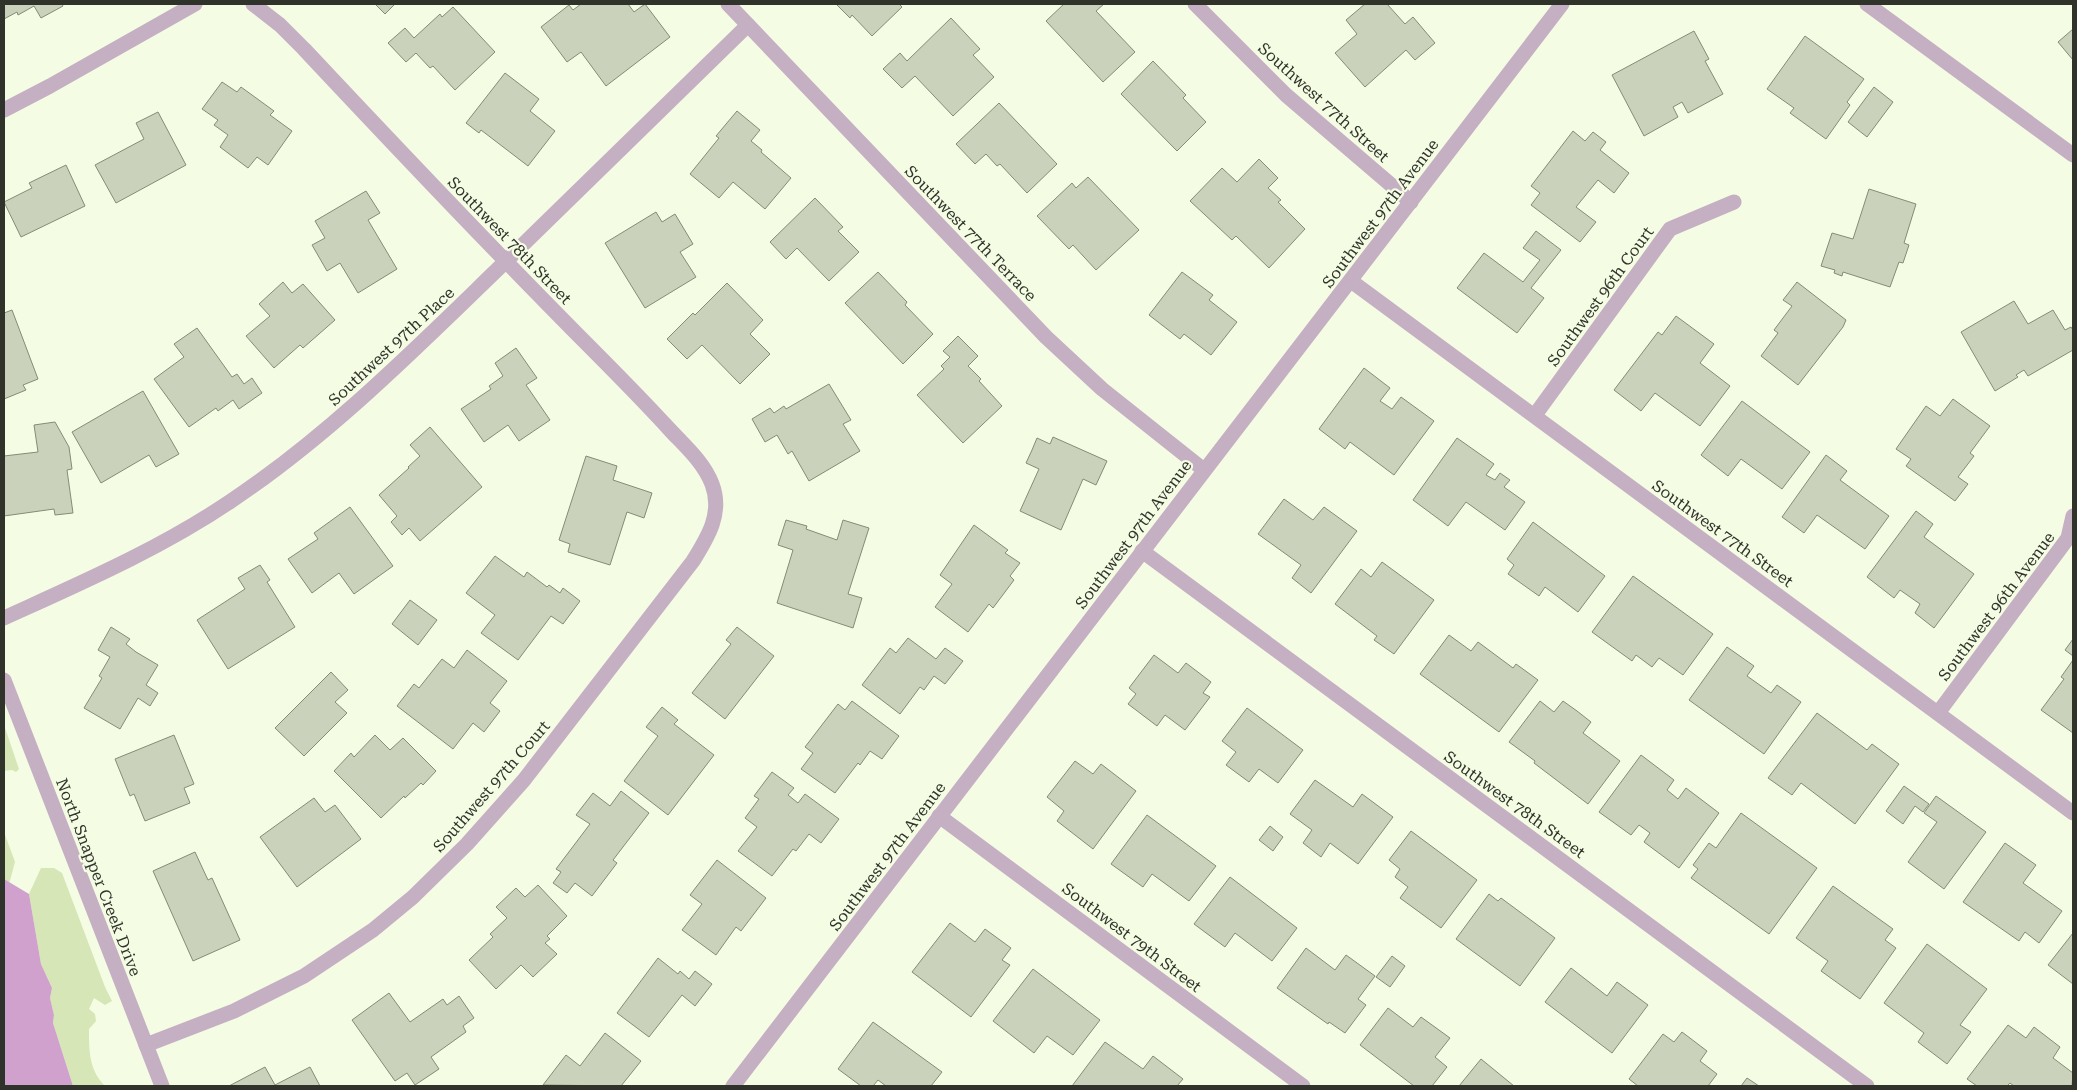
<svg xmlns="http://www.w3.org/2000/svg" width="2077" height="1090" viewBox="0 0 2077 1090" font-family="'Roboto Serif',serif">
	<rect width="100%" height="100%" fill="#f4fce4"/>
	<g fill="#d6e6b6">
		<polygon points="4,725 19,769 16,772 12,770 4,771"/>
		<polygon points="4,832 15,862 9,884 4,879"/>
		<path d="M 41,868 L 54,868 L 62,873 L 105,987 L 112,1001 L 105,1005 L 94,998 L 89,1009 L 95,1014 L 96,1021 L 89,1029 C 89,1051 89,1070 105,1086 L 73,1086 L 53,1023 L 54,1015 L 50,998 L 52,988 L 41,964 L 29,894 Z"/>
	</g>
	<polygon fill="#d0a1cd" points="4,879 29,894 41,964 52,988 50,998 54,1015 53,1023 73,1086 4,1086"/>
	<g fill="#cad2bb" stroke="#858c76">
		<polygon points="4,4 62,4 63,6 41,18 34,6 18,15 17,12 4,19"/>
		<polygon points="375,4 395,4 385,14"/>
		<polygon points="581,4 628,4 634,12 645,4 670,37 606,86 581,52 567,62 541,27 569,5 573,10"/>
		<polygon points="836,4 899,4 902,7 872,36 852,15 850,18"/>
		<polygon points="1064,4 1104,4 1096,11 1135,52 1103,82 1046,21"/>
		<polygon points="1365,4 1387,4 1405,24 1413,17 1435,43 1415,60 1406,50 1365,87 1335,53 1357,34 1346,20"/>
		<polygon points="453,7 495,52 455,90 433,66 430,68 416,53 406,62 388,43 405,28 414,38 440,14 442,17"/>
		<polygon points="951,18 980,49 973,55 994,77 953,116 915,76 902,88 883,69 900,53 907,61"/>
		<polygon points="2073,29 2073,60 2058,42"/>
		<polygon points="1694,31 1709,59 1705,61 1723,94 1688,113 1682,102 1673,107 1678,117 1644,136 1612,75"/>
		<polygon points="1805,36 1864,79 1847,102 1850,105 1826,139 1790,113 1794,108 1767,89"/>
		<polygon points="1153,61 1186,95 1183,98 1206,122 1177,151 1121,94"/>
		<polygon points="505,73 539,99 530,111 555,131 528,166 481,130 479,133 466,123"/>
		<polygon points="222,82 237,92 241,87 274,111 270,115 292,131 268,165 257,157 248,168 220,147 228,135 214,125 218,120 202,109"/>
		<polygon points="1874,87 1893,102 1867,137 1848,122"/>
		<polygon points="999,103 1057,164 1027,193 1000,164 997,166 986,154 975,164 956,144"/>
		<polygon points="737,111 760,130 751,141 762,150 761,152 791,178 765,209 733,182 719,198 690,174 719,138 716,136"/>
		<polygon points="158,112 186,165 116,203 95,165 144,139 136,123"/>
		<polygon points="1573,131 1585,141 1593,132 1606,142 1600,150 1629,173 1614,193 1598,180 1576,207 1596,222 1580,242 1531,205 1540,193 1531,186"/>
		<polygon points="1259,159 1278,178 1268,188 1281,200 1278,202 1305,229 1269,268 1236,236 1232,240 1190,201 1222,168 1237,182"/>
		<polygon points="66,165 85,206 21,237 4,202 32,188 29,183"/>
		<polygon points="1088,177 1139,230 1096,270 1073,245 1069,249 1037,216 1072,183 1076,188"/>
		<polygon points="1869,189 1916,204 1904,243 1909,245 1903,263 1899,262 1890,287 1843,272 1842,276 1834,273 1835,270 1821,266 1832,233 1853,239"/>
		<polygon points="366,191 380,213 368,220 397,269 358,293 340,263 327,271 312,245 325,238 315,221"/>
		<polygon points="815,198 843,227 838,231 859,252 829,281 797,248 786,259 770,242"/>
		<polygon points="656,212 662,222 675,214 693,244 680,252 696,277 645,308 605,243"/>
		<polygon points="1536,231 1561,250 1531,288 1544,298 1517,333 1457,288 1484,253 1523,282 1540,260 1523,248"/>
		<polygon points="878,272 907,302 905,305 933,334 903,364 845,303"/>
		<polygon points="1182,272 1213,295 1209,300 1237,322 1211,355 1184,334 1180,339 1149,315"/>
		<polygon points="283,282 292,293 303,284 335,320 303,348 300,345 274,368 246,336 270,316 259,304"/>
		<polygon points="1797,282 1846,320 1843,327 1798,385 1761,356 1778,333 1774,330 1792,306 1783,300"/>
		<polygon points="727,283 763,320 750,334 770,354 740,384 702,345 687,359 667,339 693,313 695,315"/>
		<polygon points="2014,301 2028,324 2053,310 2065,330 2071,327 2073,330 2073,350 2028,376 2024,370 2016,375 2018,377 1995,391 1961,332"/>
		<polygon points="12,310 38,379 23,385 26,390 4,399 4,313"/>
		<polygon points="1676,316 1714,344 1700,363 1730,386 1700,426 1655,393 1641,411 1614,390 1658,332 1662,335"/>
		<polygon points="197,328 232,377 237,374 244,384 252,378 262,393 239,409 233,400 218,411 216,408 189,427 154,379 184,357 174,344"/>
		<polygon points="958,336 978,356 968,366 981,379 979,381 1002,406 963,443 917,395 944,369 941,366 950,357 943,351"/>
		<polygon points="516,348 537,378 526,385 550,420 519,441 508,425 484,442 461,409 491,389 489,386 503,376 495,363"/>
		<polygon points="1364,368 1390,388 1380,401 1392,409 1401,397 1434,421 1394,475 1350,442 1345,449 1319,429"/>
		<polygon points="829,384 851,420 843,424 860,451 809,481 792,451 788,454 777,435 765,442 752,419 770,408 774,413 784,406 786,409"/>
		<polygon points="143,391 179,454 156,467 149,455 101,483 72,432"/>
		<polygon points="1953,399 1990,426 1970,453 1974,456 1958,477 1968,484 1955,501 1906,466 1911,459 1896,449 1926,406 1940,416"/>
		<polygon points="1742,401 1810,452 1782,489 1741,459 1728,476 1701,455"/>
		<polygon points="55,422 69,447 72,469 67,470 73,513 55,515 54,509 4,516 4,456 38,452 34,425"/>
		<polygon points="430,427 482,487 420,541 409,528 402,535 391,522 397,516 379,495 409,468 408,467 420,456 410,445"/>
		<polygon points="1053,437 1107,461 1096,485 1083,479 1061,530 1020,511 1039,469 1026,463 1032,450 1037,438 1050,444"/>
		<polygon points="1457,438 1494,464 1486,475 1495,480 1500,473 1510,480 1504,487 1525,502 1505,530 1466,502 1448,526 1413,500"/>
		<polygon points="1826,455 1847,471 1840,480 1889,516 1865,549 1817,515 1804,533 1782,517"/>
		<polygon points="586,456 617,466 613,480 652,493 644,518 627,512 610,565 568,552 570,544 559,540"/>
		<polygon points="1284,499 1313,520 1324,507 1357,531 1311,593 1292,578 1301,565 1258,534"/>
		<polygon points="350,507 393,566 354,594 339,573 312,593 288,559 318,539 314,533"/>
		<polygon points="1916,511 1933,524 1924,537 1974,574 1934,628 1915,613 1920,604 1900,590 1894,598 1867,577"/>
		<polygon points="786,520 807,526 806,529 837,540 843,520 869,528 848,594 862,598 853,628 777,603 793,550 778,545"/>
		<polygon points="1533,522 1605,576 1578,612 1545,587 1539,596 1508,574 1514,565 1507,559"/>
		<polygon points="974,525 1008,550 1005,553 1020,563 1010,576 1014,580 993,608 989,604 968,632 935,607 952,584 940,575"/>
		<polygon points="495,556 524,577 527,572 547,587 549,585 560,593 563,588 580,601 563,624 551,616 518,660 481,633 495,615 466,593"/>
		<polygon points="1382,562 1434,600 1394,654 1374,640 1377,636 1335,604 1361,569 1371,577"/>
		<polygon points="260,565 270,580 267,582 295,627 228,669 197,620 245,589 238,578"/>
		<polygon points="1633,576 1713,634 1683,675 1659,658 1652,667 1636,655 1632,661 1592,632"/>
		<polygon points="410,600 437,620 418,645 392,624"/>
		<polygon points="111,627 130,639 126,644 136,652 158,665 146,685 158,693 150,706 138,698 120,729 84,708 102,678 99,676 110,657 98,650"/>
		<polygon points="737,627 774,656 725,719 692,693 731,644 726,640"/>
		<polygon points="1449,635 1471,651 1478,642 1513,668 1516,664 1538,680 1499,732 1420,674"/>
		<polygon points="908,638 936,659 945,648 963,661 945,684 934,676 924,690 920,687 900,714 862,685 890,648 896,653"/>
		<polygon points="2073,639 2073,656 2065,650"/>
		<polygon points="1727,647 1754,666 1747,676 1771,693 1777,685 1801,702 1764,754 1689,700"/>
		<polygon points="467,650 507,681 490,703 500,711 484,732 473,723 453,749 397,706 414,684 419,688 442,659 454,668"/>
		<polygon points="1154,655 1178,673 1186,663 1211,682 1203,693 1210,697 1185,730 1165,715 1157,726 1128,704 1136,694 1129,688"/>
		<polygon points="2073,660 2073,733 2041,710 2064,679 2061,677"/>
		<polygon points="331,672 348,690 335,702 347,713 304,756 275,728"/>
		<polygon points="852,701 899,736 882,759 870,751 860,765 858,763 835,793 801,769 813,753 805,747 838,704 845,710"/>
		<polygon points="1540,701 1554,712 1563,701 1577,711 1591,722 1583,733 1620,761 1588,804 1534,763 1535,761 1509,742"/>
		<polygon points="662,707 678,720 674,724 714,755 668,815 624,781 658,736 646,727"/>
		<polygon points="1247,708 1303,750 1278,783 1259,769 1249,782 1226,765 1236,752 1222,741"/>
		<polygon points="1817,713 1867,750 1872,744 1899,764 1855,824 1801,783 1792,795 1768,778"/>
		<polygon points="174,735 194,784 184,788 190,803 145,821 134,794 130,796 115,759"/>
		<polygon points="375,735 390,750 403,738 436,771 423,785 421,783 405,798 404,796 381,818 334,771 351,753 354,757"/>
		<polygon points="1641,755 1674,780 1667,790 1678,799 1686,788 1719,813 1679,868 1644,842 1650,833 1639,825 1631,835 1599,812"/>
		<polygon points="1075,761 1093,774 1101,764 1136,791 1093,849 1057,821 1064,811 1047,797"/>
		<polygon points="772,772 794,788 788,795 798,803 805,794 839,819 821,843 809,834 796,851 793,849 772,876 738,851 757,827 745,818 759,799 754,796"/>
		<polygon points="1315,780 1353,807 1362,794 1393,817 1358,864 1330,843 1321,857 1303,843 1312,830 1290,814"/>
		<polygon points="1904,786 1929,804 1923,812 1915,806 1903,824 1886,811"/>
		<polygon points="621,791 649,813 613,860 617,863 592,896 575,883 567,893 553,883 561,872 556,869 590,824 576,815 593,793 610,806"/>
		<polygon points="1936,796 1986,832 1944,889 1908,862 1937,822 1924,813"/>
		<polygon points="314,798 325,812 335,805 361,839 297,887 260,837"/>
		<polygon points="1741,813 1817,868 1769,934 1691,878 1698,869 1693,865 1709,843 1716,848"/>
		<polygon points="1147,815 1216,866 1189,901 1152,874 1143,887 1111,864"/>
		<polygon points="1270,826 1283,837 1273,851 1259,840"/>
		<polygon points="1411,831 1477,880 1441,928 1400,898 1408,887 1395,877 1400,869 1389,860"/>
		<polygon points="2005,843 2036,865 2023,883 2062,911 2039,943 2025,932 2019,941 1963,902"/>
		<polygon points="195,852 208,880 212,878 240,940 193,961 153,871"/>
		<polygon points="717,860 766,898 741,931 736,927 716,955 682,930 702,904 690,895"/>
		<polygon points="1230,877 1297,928 1272,961 1235,933 1225,947 1194,924"/>
		<polygon points="538,885 567,916 547,936 550,939 545,943 557,954 533,977 521,965 496,989 469,960 493,937 490,934 507,918 496,907 516,888 525,897"/>
		<polygon points="1833,886 1893,929 1885,940 1896,948 1860,999 1821,971 1828,961 1796,938"/>
		<polygon points="1489,894 1498,901 1501,898 1555,938 1520,986 1456,939"/>
		<polygon points="950,923 975,942 985,929 1011,948 1002,960 1010,965 971,1017 912,972"/>
		<polygon points="2073,933 2073,984 2048,965"/>
		<polygon points="1927,944 1987,989 1960,1025 1971,1032 1947,1064 1918,1042 1924,1033 1884,1003"/>
		<polygon points="1306,948 1335,970 1346,955 1375,976 1358,999 1366,1005 1345,1033 1329,1022 1328,1024 1277,988"/>
		<polygon points="1392,956 1405,966 1390,987 1376,977"/>
		<polygon points="658,958 678,974 680,971 689,979 695,971 712,984 695,1006 682,995 649,1037 617,1013"/>
		<polygon points="1571,968 1607,996 1617,982 1648,1005 1612,1053 1545,1002"/>
		<polygon points="1033,969 1100,1020 1073,1055 1047,1036 1034,1053 993,1021"/>
		<polygon points="389,993 410,1022 443,999 447,1005 459,996 474,1018 463,1026 466,1032 431,1057 439,1069 415,1085 407,1073 395,1081 352,1020"/>
		<polygon points="1388,1008 1413,1027 1421,1017 1450,1038 1435,1057 1447,1067 1432,1086 1414,1086 1360,1045"/>
		<polygon points="873,1022 942,1072 931,1086 886,1086 878,1080 873,1086 861,1086 838,1069"/>
		<polygon points="2008,1025 2026,1038 2034,1027 2060,1047 2053,1058 2073,1073 2072,1086 2014,1086 2010,1083 2007,1086 1977,1086 1967,1079"/>
		<polygon points="1682,1032 1707,1051 1700,1061 1717,1074 1708,1086 1638,1086 1629,1079 1663,1034 1674,1042"/>
		<polygon points="605,1033 641,1061 621,1086 543,1085 566,1055 580,1066"/>
		<polygon points="1105,1042 1143,1069 1153,1056 1183,1079 1177,1086 1072,1086"/>
		<polygon points="1481,1059 1514,1086 1459,1086"/>
		<polygon points="265,1067 275,1085 310,1067 320,1086 229,1086"/>
		<polygon points="1747,1078 1759,1086 1741,1086"/>
	</g>
	<g fill="none" stroke-linecap="round" stroke-linejoin="round">
		<g stroke="#c5afc3" stroke-width="15">
			<polyline points="728,4 1046,337 1102,389 1204,470"/>
			<polyline points="1195,4 1286,95 1411,202"/>
			<polyline points="1867,4 2073,155"/>
			<polyline points="4,110 50,86 195,4"/>
			<polyline points="1351,281 2073,813"/>
			<polyline points="1535,415 1670,229 1734,202"/>
			<polyline points="1142,551 1867,1086"/>
			<path d="M 4,618 C 81,583 160,549 231,501 C 331,434 416,348 503,264 C 584,184 666,105 748,25"/>
			<polyline points="4,680 162,1086"/>
			<polyline points="1938,713 2068,538 2073,516"/>
			<polyline points="939,816 1303,1086"/>
			<path d="M 146,1045 L 234,1011 L 304,976 L 373,930 L 413,897 L 467,844 L 524,780 L 693,561 C 708,537 723,513 712,484 C 704,463 686,447 671,431 C 640,397 608,365 576,333 C 484,240 394,145 304,49 L 280,25 L 253,4"/>
			<polyline points="733,1086 1562,4"/>
		</g>
	</g>
	<g text-anchor="middle" stroke-width="4.5" stroke-linejoin="round" paint-order="stroke">
		<g font-size="16" fill="#30332a" stroke="#f4fce4">
			<text transform="translate(1324 102) rotate(42)" y="6">Southwest 77th Street</text>
			<text transform="translate(1380 213) rotate(-53)" y="6">Southwest 97th Avenue</text>
			<text transform="translate(971 233) rotate(46)" y="6">Southwest 77th Terrace</text>
			<text transform="translate(510 240) rotate(46)" y="6">Southwest 78th Street</text>
			<text transform="translate(1600 296) rotate(-54)" y="6">Southwest 96th Court</text>
			<text transform="translate(391 346) rotate(-43)" y="6">Southwest 97th Place</text>
			<text transform="translate(1723 533) rotate(36)" y="6">Southwest 77th Street</text>
			<text transform="translate(1133 534) rotate(-53)" y="6">Southwest 97th Avenue</text>
			<text transform="translate(1996 606) rotate(-53)" y="6">Southwest 96th Avenue</text>
			<text transform="translate(491 786) rotate(-49)" y="6">Southwest 97th Court</text>
			<text transform="translate(1515 804) rotate(36)" y="6">Southwest 78th Street</text>
			<text transform="translate(887 856) rotate(-53)" y="6">Southwest 97th Avenue</text>
			<text transform="translate(99 877) rotate(69)" y="6">North Snapper Creek Drive</text>
			<text transform="translate(1132 937) rotate(37)" y="6">Southwest 79th Street</text>
		</g>
	</g>
	<rect width="2077" height="1090" fill="none" stroke="#30332a" stroke-width="10"/>
</svg>
